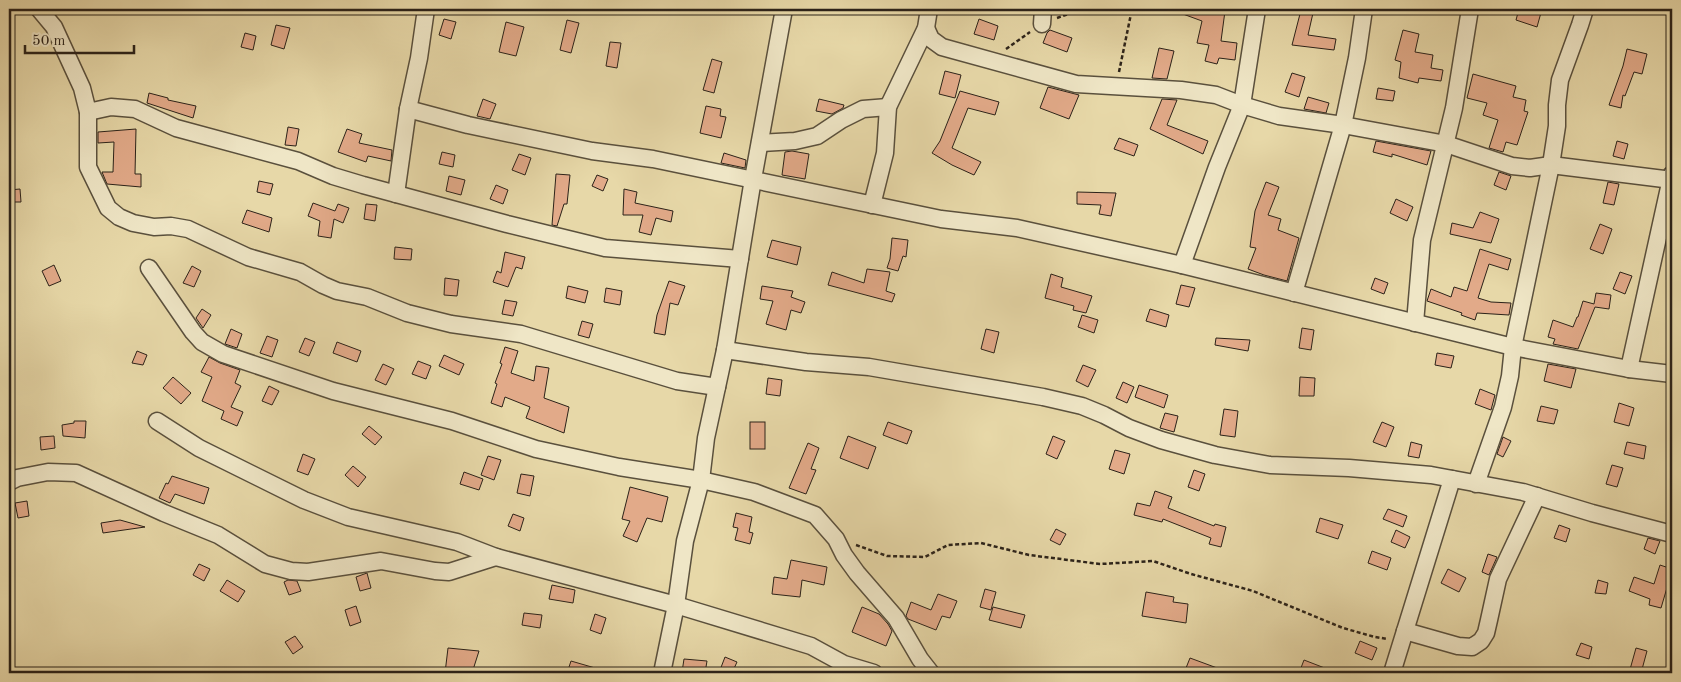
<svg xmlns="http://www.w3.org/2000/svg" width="1681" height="682" viewBox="0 0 1681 682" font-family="'Old Standard TT',serif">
	<rect width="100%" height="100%" fill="#e7d8a8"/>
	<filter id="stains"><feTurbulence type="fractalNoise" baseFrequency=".004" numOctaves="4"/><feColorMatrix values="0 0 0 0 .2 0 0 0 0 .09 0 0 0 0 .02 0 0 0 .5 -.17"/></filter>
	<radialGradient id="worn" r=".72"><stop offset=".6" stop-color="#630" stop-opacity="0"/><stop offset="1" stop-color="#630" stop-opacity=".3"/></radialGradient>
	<g fill="#e2aa89" stroke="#2b2219">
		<polygon points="1172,9 1209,9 1225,11 1221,41 1237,43 1235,60 1219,58 1217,64 1205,61 1209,45 1197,43 1202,21 1172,10"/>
		<polygon points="1519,9 1542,9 1537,27 1516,20"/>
		<polygon points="1301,10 1313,13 1308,35 1336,39 1334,50 1292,45"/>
		<polygon points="444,19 456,22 451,39 439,35"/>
		<polygon points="979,19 998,26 994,40 974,34"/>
		<polygon points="567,20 579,23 571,53 560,50"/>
		<polygon points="506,22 524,27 516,56 499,52"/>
		<polygon points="276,25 290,28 284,49 271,45"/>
		<polygon points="1050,30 1072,38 1067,52 1043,43 1047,33"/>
		<polygon points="1403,30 1419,34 1415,52 1433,55 1431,68 1443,70 1441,81 1419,78 1418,83 1399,78 1401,62 1395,60"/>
		<polygon points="245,33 256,36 253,50 241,47"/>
		<polygon points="610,42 621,43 617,68 606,66"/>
		<polygon points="1159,48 1174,51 1167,79 1152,78"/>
		<polygon points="1627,49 1647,54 1642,74 1634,72 1625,96 1623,95 1621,108 1609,105 1623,66"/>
		<polygon points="712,59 722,62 714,93 703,90"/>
		<polygon points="945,71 961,75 955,98 939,94"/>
		<polygon points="1292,73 1305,77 1299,97 1285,92"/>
		<polygon points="1473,74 1516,86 1513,97 1526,100 1524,111 1528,112 1517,145 1506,142 1503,152 1489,148 1498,120 1483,115 1487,103 1467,98"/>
		<polygon points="1048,87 1079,95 1069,119 1040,108"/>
		<polygon points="1378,88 1395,91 1393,101 1376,99"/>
		<polygon points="960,91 999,102 995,115 968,108 952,148 981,162 974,175 952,165 932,153 940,141"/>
		<polygon points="149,93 168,98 168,100 196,106 193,118 147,103"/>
		<polygon points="1308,97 1329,103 1326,113 1304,109"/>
		<polygon points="483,99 496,104 490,119 477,116"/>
		<polygon points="819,99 844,105 843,108 832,114 816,111"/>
		<polygon points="1162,99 1177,100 1167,125 1208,141 1203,154 1150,129"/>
		<polygon points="706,106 721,109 720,116 726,117 721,138 700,133"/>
		<polygon points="288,127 299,129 296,146 285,145"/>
		<polygon points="136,129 135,174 141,174 141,187 107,184 102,172 113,172 114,142 98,143 98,132"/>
		<polygon points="347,129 362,134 359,143 392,150 391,161 368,156 366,162 338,152"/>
		<polygon points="1119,138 1138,145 1134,156 1114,149"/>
		<polygon points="1376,141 1431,151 1427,165 1392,154 1392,157 1373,152"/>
		<polygon points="1617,141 1628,144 1624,159 1613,156"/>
		<polygon points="792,151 809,154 805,179 782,175 785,152"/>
		<polygon points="442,152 455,155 453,167 439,164"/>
		<polygon points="724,153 746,160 745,168 721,163"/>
		<polygon points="519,154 531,158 525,175 512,170"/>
		<polygon points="1499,172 1511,176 1506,190 1494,185"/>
		<polygon points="556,174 570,175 567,204 564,204 557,226 552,225"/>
		<polygon points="597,175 608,179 603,191 592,186"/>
		<polygon points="449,176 465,180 461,195 446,191"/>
		<polygon points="259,181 273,184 270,195 257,192"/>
		<polygon points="1266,182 1279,187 1268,215 1281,219 1278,230 1299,238 1287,281 1264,275 1248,269 1256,248 1250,247 1255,211"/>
		<polygon points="1608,182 1619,184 1614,205 1603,203"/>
		<polygon points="496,185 508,190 503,204 490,199"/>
		<polygon points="20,189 21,202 9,202 9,190"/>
		<polygon points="624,189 637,192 635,203 673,211 671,222 656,218 651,235 639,232 643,215 623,215"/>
		<polygon points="1077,192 1116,193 1111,216 1099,214 1101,205 1077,204"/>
		<polygon points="1396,199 1413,207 1407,221 1390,213"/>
		<polygon points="313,203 335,211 338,204 349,208 343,223 334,219 331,238 318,236 320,221 308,216"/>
		<polygon points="366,204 377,205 375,221 364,219"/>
		<polygon points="247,210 272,218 269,232 242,223"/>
		<polygon points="1480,212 1499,219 1491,243 1450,234 1452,223 1473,228"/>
		<polygon points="1600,224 1612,229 1603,254 1590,249"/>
		<polygon points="892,238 908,240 906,257 903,256 898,271 887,268 890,259"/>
		<polygon points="772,240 801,247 797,265 767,257"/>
		<polygon points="395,247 412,249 411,260 394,259"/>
		<polygon points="1480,249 1511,259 1508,270 1489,264 1478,298 1491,302 1511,303 1509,315 1477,313 1475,320 1461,315 1462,313 1427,301 1431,289 1451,297 1454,287 1467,291"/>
		<polygon points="505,252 525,257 522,269 516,267 508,287 493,282 497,271 501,273"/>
		<polygon points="54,265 61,281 49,286 42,271"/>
		<polygon points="192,266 201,271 194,287 183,283"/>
		<polygon points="867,269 890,272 886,291 895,294 892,302 828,285 832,272 864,283"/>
		<polygon points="1620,272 1632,276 1625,294 1613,289"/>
		<polygon points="1051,274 1063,278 1061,287 1092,296 1086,313 1073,310 1074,306 1045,298"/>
		<polygon points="445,278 459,280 457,296 444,295"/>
		<polygon points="1375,278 1388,283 1384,294 1371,289"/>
		<polygon points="669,281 685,286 678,305 670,303 665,335 654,333 657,315"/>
		<polygon points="1181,285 1195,288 1189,307 1176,304"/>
		<polygon points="568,286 588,291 585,303 566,298"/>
		<polygon points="762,286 793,291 791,297 805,302 801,313 791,310 786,330 766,324 773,301 760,299"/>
		<polygon points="606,288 622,291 620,305 604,302"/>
		<polygon points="1596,293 1611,295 1609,309 1595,307 1578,349 1553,344 1555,339 1548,337 1553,320 1573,327 1577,317 1578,317 1583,301 1594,304"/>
		<polygon points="505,300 517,302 513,316 502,314"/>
		<polygon points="202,309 211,315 203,328 196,318"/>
		<polygon points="1150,309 1169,315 1166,327 1146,321"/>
		<polygon points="1082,315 1098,320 1094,333 1078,327"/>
		<polygon points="582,321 593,324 589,338 578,335"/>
		<polygon points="1302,328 1314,330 1311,350 1299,348"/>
		<polygon points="231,329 242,334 237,348 225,344"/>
		<polygon points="986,329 999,332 994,353 981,349"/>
		<polygon points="267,336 278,340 272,357 260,353"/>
		<polygon points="305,338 315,342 309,356 299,352"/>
		<polygon points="1216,338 1250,340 1248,351 1215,345"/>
		<polygon points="337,342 361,351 357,362 333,353"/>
		<polygon points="505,347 518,351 511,373 534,381 536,366 549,368 544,398 569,407 564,433 526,418 530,407 505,397 502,407 491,403 497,384 495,383 502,364 500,363"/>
		<polygon points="137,351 147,355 143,365 132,363"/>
		<polygon points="1437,353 1454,356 1451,368 1435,365"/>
		<polygon points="444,355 464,364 459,375 439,366"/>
		<polygon points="209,357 220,363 240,370 235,383 241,386 231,407 243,412 237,426 221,419 224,411 202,401 212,377 201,372"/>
		<polygon points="418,361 431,366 426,379 412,374"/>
		<polygon points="383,364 394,369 386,385 375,380"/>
		<polygon points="1548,364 1576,369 1571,388 1544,381"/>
		<polygon points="1083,365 1096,370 1088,387 1076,381"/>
		<polygon points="173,377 191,393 181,404 163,388"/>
		<polygon points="1300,377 1315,378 1314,396 1299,396"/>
		<polygon points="768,378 782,380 780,396 766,394"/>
		<polygon points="1123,382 1134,387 1127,403 1116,398"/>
		<polygon points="1139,385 1168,395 1164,408 1135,397"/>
		<polygon points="269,386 279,391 272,405 262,401"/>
		<polygon points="1480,389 1495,395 1491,410 1475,404"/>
		<polygon points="1619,403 1634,408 1629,426 1614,422"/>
		<polygon points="1541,406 1558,410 1554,424 1537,421"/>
		<polygon points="1224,409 1238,411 1235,437 1220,435"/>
		<polygon points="1165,413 1178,416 1174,432 1160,428"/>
		<polygon points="74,421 86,421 85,438 63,436 62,425 74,423"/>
		<rect x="750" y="422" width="15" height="27"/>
		<polygon points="888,422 912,431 907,444 883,435"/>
		<polygon points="1382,422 1394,427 1386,447 1373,442"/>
		<polygon points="369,426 382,437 375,445 362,434"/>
		<polygon points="54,436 55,448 41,450 40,437"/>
		<polygon points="848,436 876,447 868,469 840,458"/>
		<polygon points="1053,436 1065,441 1057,459 1046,454"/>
		<polygon points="1503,437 1511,441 1503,457 1497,454"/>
		<polygon points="1411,442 1422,445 1419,458 1408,456"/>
		<polygon points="1627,442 1646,446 1644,459 1624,454"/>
		<polygon points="808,443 819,448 811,469 816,470 806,494 789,488"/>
		<polygon points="1115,450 1130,454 1124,474 1109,469"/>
		<polygon points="303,454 315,459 308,475 297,471"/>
		<polygon points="488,456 501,460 494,480 481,475"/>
		<polygon points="1612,465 1623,468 1617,487 1606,484"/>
		<polygon points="353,466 366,477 358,487 345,475"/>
		<polygon points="1194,470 1205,474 1199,491 1188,487"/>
		<polygon points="464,472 483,479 479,490 460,484"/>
		<polygon points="521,474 534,476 530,496 517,493"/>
		<polygon points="172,476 209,488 204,504 175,494 170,503 159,498 166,483 168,484"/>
		<polygon points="630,487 668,497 662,522 647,518 637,542 623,536 630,521 622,519"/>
		<polygon points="1155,491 1172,497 1168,508 1214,526 1215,524 1226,527 1221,547 1209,544 1211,538 1163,519 1162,522 1134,515 1137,503 1150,506"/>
		<polygon points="27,501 29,516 18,518 15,503"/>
		<polygon points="1388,509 1407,516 1403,527 1383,519"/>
		<polygon points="736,513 752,517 749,532 753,533 750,544 735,540 738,528 733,527"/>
		<polygon points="513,514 524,518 520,531 508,526"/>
		<polygon points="1320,518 1343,525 1338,539 1316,532"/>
		<polygon points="120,520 145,527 103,533 101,523"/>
		<polygon points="1559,525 1570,529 1566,542 1554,538"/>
		<polygon points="1056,529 1066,534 1060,545 1050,540"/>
		<polygon points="1396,530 1410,537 1405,548 1391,542"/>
		<polygon points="1648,538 1660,541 1655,554 1644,549"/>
		<polygon points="1372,551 1391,558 1387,570 1368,563"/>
		<polygon points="1488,554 1497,557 1489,575 1482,572"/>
		<polygon points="791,560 827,567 824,585 802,580 800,597 772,594 774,577 787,579"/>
		<polygon points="199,564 210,569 204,581 193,575"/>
		<polygon points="1660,565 1672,569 1672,582 1669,581 1661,608 1649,605 1650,599 1629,591 1634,577 1654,584"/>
		<polygon points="1448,569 1466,578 1459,592 1441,583"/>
		<polygon points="367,573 371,588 360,591 356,577"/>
		<polygon points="227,580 245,591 238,602 220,591"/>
		<polygon points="288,580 297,581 301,591 289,595 284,582"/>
		<polygon points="1598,580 1608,583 1606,594 1595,593"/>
		<polygon points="552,585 575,590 573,603 549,599"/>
		<polygon points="985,589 996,592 991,610 980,607"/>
		<polygon points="1146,592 1174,597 1173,602 1188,604 1186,623 1142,616"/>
		<polygon points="938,594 957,601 950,618 942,616 936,630 908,619 906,616 911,602 931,610"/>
		<polygon points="356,606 361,622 350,626 345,610"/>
		<polygon points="862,607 879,614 888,624 892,631 886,646 852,632"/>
		<polygon points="993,607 1025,615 1021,628 989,620"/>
		<polygon points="524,613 542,615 540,628 522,625"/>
		<polygon points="595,614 606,618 601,634 590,630"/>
		<polygon points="295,636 303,647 293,654 285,642"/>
		<polygon points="1360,641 1377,648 1372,660 1355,653"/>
		<polygon points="1581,643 1592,647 1589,659 1576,655"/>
		<polygon points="448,648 479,651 472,673 445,673"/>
		<polygon points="1636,648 1647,651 1641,673 1629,673"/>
		<polygon points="725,657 737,662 732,673 720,670"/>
		<polygon points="1190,658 1228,672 1228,673 1184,673"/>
		<polygon points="684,659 707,661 705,673 682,672"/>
		<polygon points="1304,660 1335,672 1335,673 1299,673"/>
		<polygon points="571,661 602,670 601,673 567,673"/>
	</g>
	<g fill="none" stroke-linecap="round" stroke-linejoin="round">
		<defs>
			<g id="minor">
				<polyline points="39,9 54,27 82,88 88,112 88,167 108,208 119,217 133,223 154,227 171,226 188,229 248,257 300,272 323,285 337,291 367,297 407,313 451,324 521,334 677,381 717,387"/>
				<polyline points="1042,24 1043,9"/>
				<polyline points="926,28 931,39 942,47 1076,84 1181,90 1216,95 1242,105 1279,116 1343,125 1446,144 1512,166 1530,168 1551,165 1672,180"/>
				<polyline points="408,109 468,125 592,151 653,159 941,219 1017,228 1182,265 1513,347 1629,369 1672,374"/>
				<polyline points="88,112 111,107 135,109 176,128 298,161 333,176 363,185 507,224 605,248 740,259"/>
				<polyline points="760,143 795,141 817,136 841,120 863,109 888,107"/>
				<polyline points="396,194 408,109 419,58 426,9"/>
				<polyline points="872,205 885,153 888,107 926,28 929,9"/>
				<polyline points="1182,265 1217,167 1242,105 1257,9"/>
				<polyline points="149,268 193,332 202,342 223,354 333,391 452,421 536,449 619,467 701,480 754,492 815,515 836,539 844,555 857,573 896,618 920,659 931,673"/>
				<polyline points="1294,293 1343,125 1357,58 1364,9"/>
				<polyline points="1415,323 1422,240 1454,108 1470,9"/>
				<polyline points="725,350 806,362 869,367 1043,397 1082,406 1104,415 1129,428 1161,440 1215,455 1270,465 1349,468 1431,475 1523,492 1592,513 1672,534"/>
				<polyline points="1629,369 1672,174"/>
				<polyline points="157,421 199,448 304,500 348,517 457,542 496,557 676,605 811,646 844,664 874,673"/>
				<polyline points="9,482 17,478 48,472 76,473 164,513 218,535 265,564 291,571 308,572 381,561 435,571 449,572 496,557"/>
				<polyline points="1476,484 1503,407 1510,376 1513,347 1551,165 1557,126 1557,105 1560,80 1580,25 1585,9"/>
				<polyline points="1405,631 1458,646 1472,647 1481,641 1486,633 1489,620 1498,579 1537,496"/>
				<polyline points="662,673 676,605 685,541 701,480 706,438 725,350 753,179 784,9"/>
				<polyline points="1392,673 1452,479"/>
			</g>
		</defs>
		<use href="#minor" stroke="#5a503d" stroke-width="19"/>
		<g stroke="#2b2219" stroke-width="2.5" stroke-dasharray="4 2.5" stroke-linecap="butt">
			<polyline points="1057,18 1074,12 1078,9"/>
			<polyline points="1006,49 1030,32"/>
			<polyline points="1119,72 1132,9"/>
			<polyline points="856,545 887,556 925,557 948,545 981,543 1029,555 1100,564 1153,561 1191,574 1253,591 1343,628 1375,637 1388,639"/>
		</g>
		<use href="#minor" stroke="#efe6c6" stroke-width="16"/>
	</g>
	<rect width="1681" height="682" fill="none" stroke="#e7d8a8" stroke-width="30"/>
	<rect x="10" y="10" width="1661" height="662" fill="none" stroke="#2b2219" stroke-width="2.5"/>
	<rect x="15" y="15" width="1651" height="652" fill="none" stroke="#2b2219"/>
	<path d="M25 45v8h109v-8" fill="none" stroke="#2b2219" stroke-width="2.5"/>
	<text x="32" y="45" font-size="15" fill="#2b2219" stroke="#efe6c6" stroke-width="4" paint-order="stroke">50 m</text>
	<rect width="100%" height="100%" filter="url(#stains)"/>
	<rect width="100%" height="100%" fill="url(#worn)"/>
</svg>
